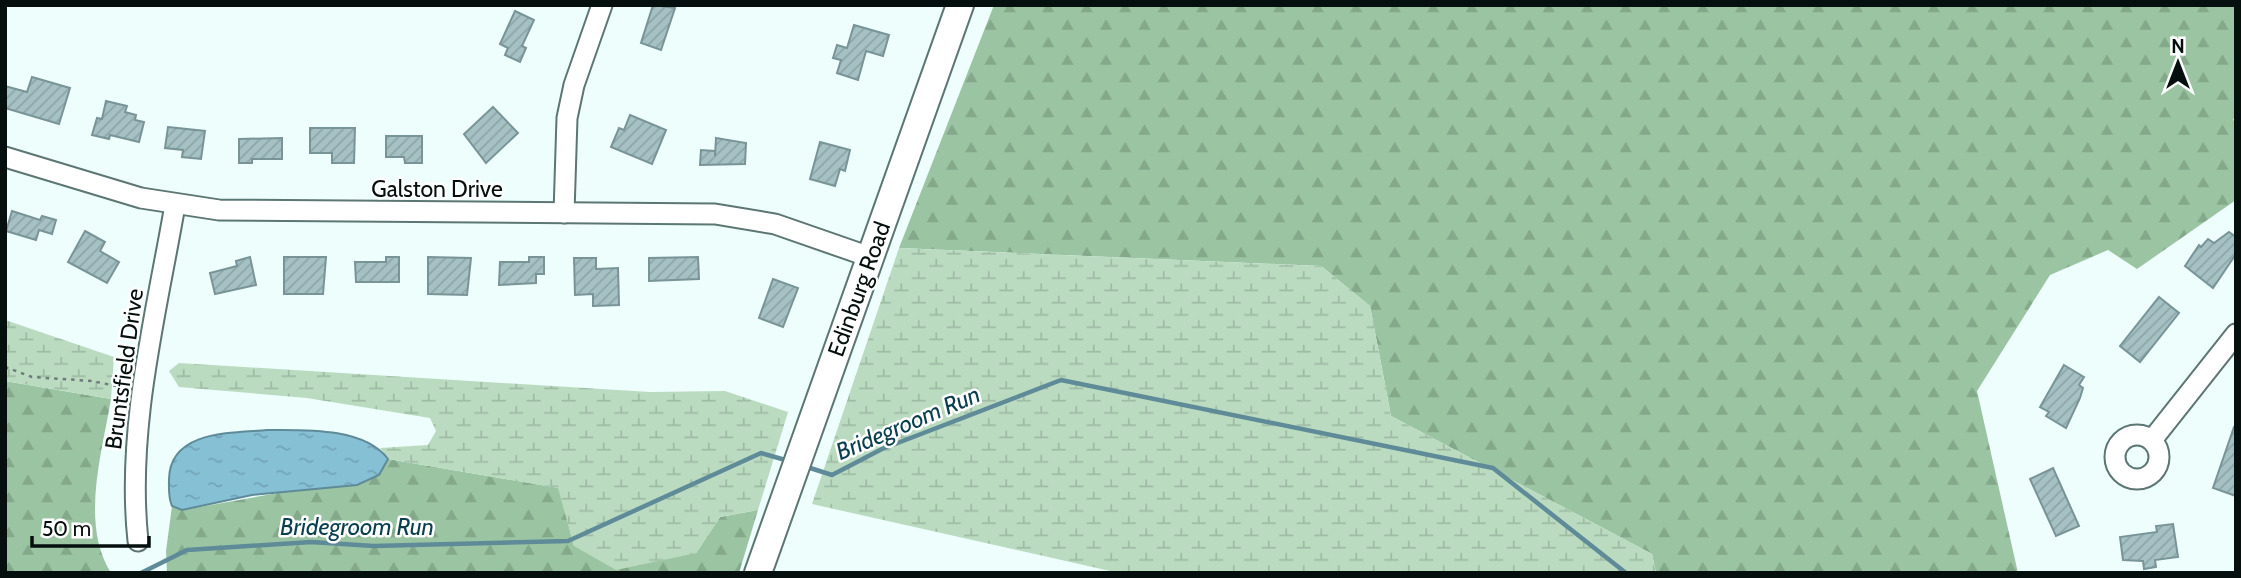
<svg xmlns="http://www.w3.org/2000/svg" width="2241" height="578" viewBox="0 0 2241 578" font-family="Cabin,sans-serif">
	<defs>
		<pattern id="forest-firs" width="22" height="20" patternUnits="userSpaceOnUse" patternTransform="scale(1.75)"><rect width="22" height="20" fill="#9bc5a2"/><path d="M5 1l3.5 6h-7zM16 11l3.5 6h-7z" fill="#84a88a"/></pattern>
		<pattern id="wetland-marsh" width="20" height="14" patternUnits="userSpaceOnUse" patternTransform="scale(1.75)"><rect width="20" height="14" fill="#badbc0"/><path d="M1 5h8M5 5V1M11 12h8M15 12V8" fill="none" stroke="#9ebba4"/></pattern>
		<pattern id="water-ripples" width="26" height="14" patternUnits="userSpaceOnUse" patternTransform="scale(1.75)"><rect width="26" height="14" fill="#86c0d5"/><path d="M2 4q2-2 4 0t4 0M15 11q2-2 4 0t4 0" fill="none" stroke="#72a4b6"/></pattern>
		<pattern id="building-hatch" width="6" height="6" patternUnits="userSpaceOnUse" patternTransform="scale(1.75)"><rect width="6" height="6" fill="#a5c1c4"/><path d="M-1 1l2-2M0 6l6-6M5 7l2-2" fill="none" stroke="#8da5a7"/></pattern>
	</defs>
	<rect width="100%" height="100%" fill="#edfefc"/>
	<g fill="url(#forest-firs)">
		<polygon points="994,5 2236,5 2236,114 2233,120 2236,122 2236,200 2137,269 2108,250 2050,275 1977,391 2018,573 1656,573 1652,554 1391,416 1370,306 1321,266 899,248"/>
		<path d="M 5,381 L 111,399 C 102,453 80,524 111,573 L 5,573 Z"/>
		<polygon points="388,459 559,488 574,546 696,553 720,517 758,510 739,573 167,573 166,551 172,506 183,510 379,475"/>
	</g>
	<g fill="url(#wetland-marsh)">
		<polygon points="899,248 1321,266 1370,306 1391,416 1652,554 1656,573 1119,573 812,504"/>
		<polygon points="5,320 114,357 111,399 5,381"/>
		<polygon points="179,363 650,392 725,391 788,412 758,510 720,517 696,553 616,570 574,546 558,488 388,459 380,448 428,445 436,431 430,418 307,398 179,387 169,371"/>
	</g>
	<path fill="url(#water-ripples)" stroke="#5f8b99" stroke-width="2" d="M 267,430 C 304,430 364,427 388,459 L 379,475 L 357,485 L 252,495 L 182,510 L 172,506 C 168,497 169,489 169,479 C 170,430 232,433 267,430 Z"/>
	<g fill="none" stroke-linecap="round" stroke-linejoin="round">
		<g stroke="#5f8b99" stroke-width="4.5">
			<polyline points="804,466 832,475 882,449 1061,380 1493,468 1626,573"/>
			<polyline points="141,573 187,550 311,542 374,546 568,541 761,453 789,461"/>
		</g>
	</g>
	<g fill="url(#building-hatch)" stroke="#799497" stroke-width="2">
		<polygon points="653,5 675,8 661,50 641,43"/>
		<polygon points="515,11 534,20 522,46 526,48 520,62 505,55 508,48 500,44"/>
		<polygon points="854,25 889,35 883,56 866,51 858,80 837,73 841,60 833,58 837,45 847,48"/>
		<polygon points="32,77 70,88 59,124 5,108 5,86 27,92"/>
		<polygon points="106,101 127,106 125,112 136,115 135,120 144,122 139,142 110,135 109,139 92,135 97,118 102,119"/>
		<polygon points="493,107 518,133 486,163 464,134"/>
		<polygon points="630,115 666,130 652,164 611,147 619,128 624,130"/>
		<polygon points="168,127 205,131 201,159 182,157 183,150 165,148"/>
		<polygon points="310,128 355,128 354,163 332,163 332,153 310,153"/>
		<polygon points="386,136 422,136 422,163 405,163 404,157 386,157"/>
		<polygon points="282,138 282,159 252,159 252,163 239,163 239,139"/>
		<polygon points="716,138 746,143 745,164 700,165 701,150 715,151 715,156"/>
		<polygon points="820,142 850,150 845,171 840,169 835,186 810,179"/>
		<polygon points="12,211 40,220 42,216 56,220 52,234 39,230 36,240 6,231"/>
		<polygon points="85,231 105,242 100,251 119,262 107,283 68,262"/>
		<polygon points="2229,232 2236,237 2236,254 2213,288 2185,266 2199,245 2201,247 2208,239 2214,243"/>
		<polygon points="250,257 256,285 215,294 210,273 237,266 236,261"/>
		<polygon points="284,257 326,257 323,294 284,294"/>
		<polygon points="386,257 399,257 399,282 356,282 355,262 386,262"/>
		<polygon points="428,257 471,258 467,295 428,294"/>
		<polygon points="529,257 544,257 544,274 536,274 536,283 499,285 500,262 529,262"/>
		<polygon points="698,257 699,279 649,281 649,258"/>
		<polygon points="574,258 596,258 596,269 618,268 619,305 593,306 593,294 575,295"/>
		<polygon points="773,279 798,288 783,327 759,318"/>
		<polygon points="2159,297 2179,313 2140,362 2120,346"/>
		<polygon points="2064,365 2084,377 2079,385 2083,388 2080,398 2066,428 2046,416 2049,412 2040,407"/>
		<polygon points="2234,427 2236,427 2236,496 2213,488"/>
		<polygon points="2053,468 2079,526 2056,536 2030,479"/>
		<polygon points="2173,524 2178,557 2155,560 2156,567 2144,569 2143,561 2123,560 2120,537 2157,532 2156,526"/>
	</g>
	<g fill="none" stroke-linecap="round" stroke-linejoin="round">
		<defs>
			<g id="street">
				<polyline points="5,157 141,198 219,210 715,214 775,224 870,257"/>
				<polyline points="564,213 567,118 574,85 602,5"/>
				<circle cx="2137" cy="457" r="22"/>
				<polyline points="2152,440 2236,334"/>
				<path d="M 138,541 C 126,429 156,315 175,205"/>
			</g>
			<polyline id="secondary" points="758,573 960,5"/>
		</defs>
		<use href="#street" stroke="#5c7673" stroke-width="23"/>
		<use href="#secondary" stroke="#5c7673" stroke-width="30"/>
		<polyline stroke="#6e7b7a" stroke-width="2.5" stroke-dasharray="3.5 5" stroke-linecap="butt" points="5,367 32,377 92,381 121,387 124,394"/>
		<use href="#street" stroke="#fff" stroke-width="19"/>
		<use href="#secondary" stroke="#fff" stroke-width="26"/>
	</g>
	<g text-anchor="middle" stroke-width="5" stroke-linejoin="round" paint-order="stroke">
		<g font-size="23" fill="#050f0e" stroke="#fff">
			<text x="437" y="197">Galston Drive</text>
			<text transform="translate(859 289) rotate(-70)" y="8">Edinburg Road</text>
			<text transform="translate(124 369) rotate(-82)" y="8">Bruntsfield Drive</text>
		</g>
		<g font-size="24" font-style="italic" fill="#0b3f4f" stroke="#fff">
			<text transform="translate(908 423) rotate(-23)" y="8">Bridegroom Run</text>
			<text x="357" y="535">Bridegroom Run</text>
		</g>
	</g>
	<rect width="2241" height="578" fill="none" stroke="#050f0e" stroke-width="14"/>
	<g transform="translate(2178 63)" stroke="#ffffff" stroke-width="5" paint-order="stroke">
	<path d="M0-5L12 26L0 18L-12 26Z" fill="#050f0e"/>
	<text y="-10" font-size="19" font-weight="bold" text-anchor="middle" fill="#050f0e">N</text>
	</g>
	<path d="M32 536v10h117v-10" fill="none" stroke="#050f0e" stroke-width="3.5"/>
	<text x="42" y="536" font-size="21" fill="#050f0e" stroke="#ffffff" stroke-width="5" paint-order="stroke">50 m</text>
</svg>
